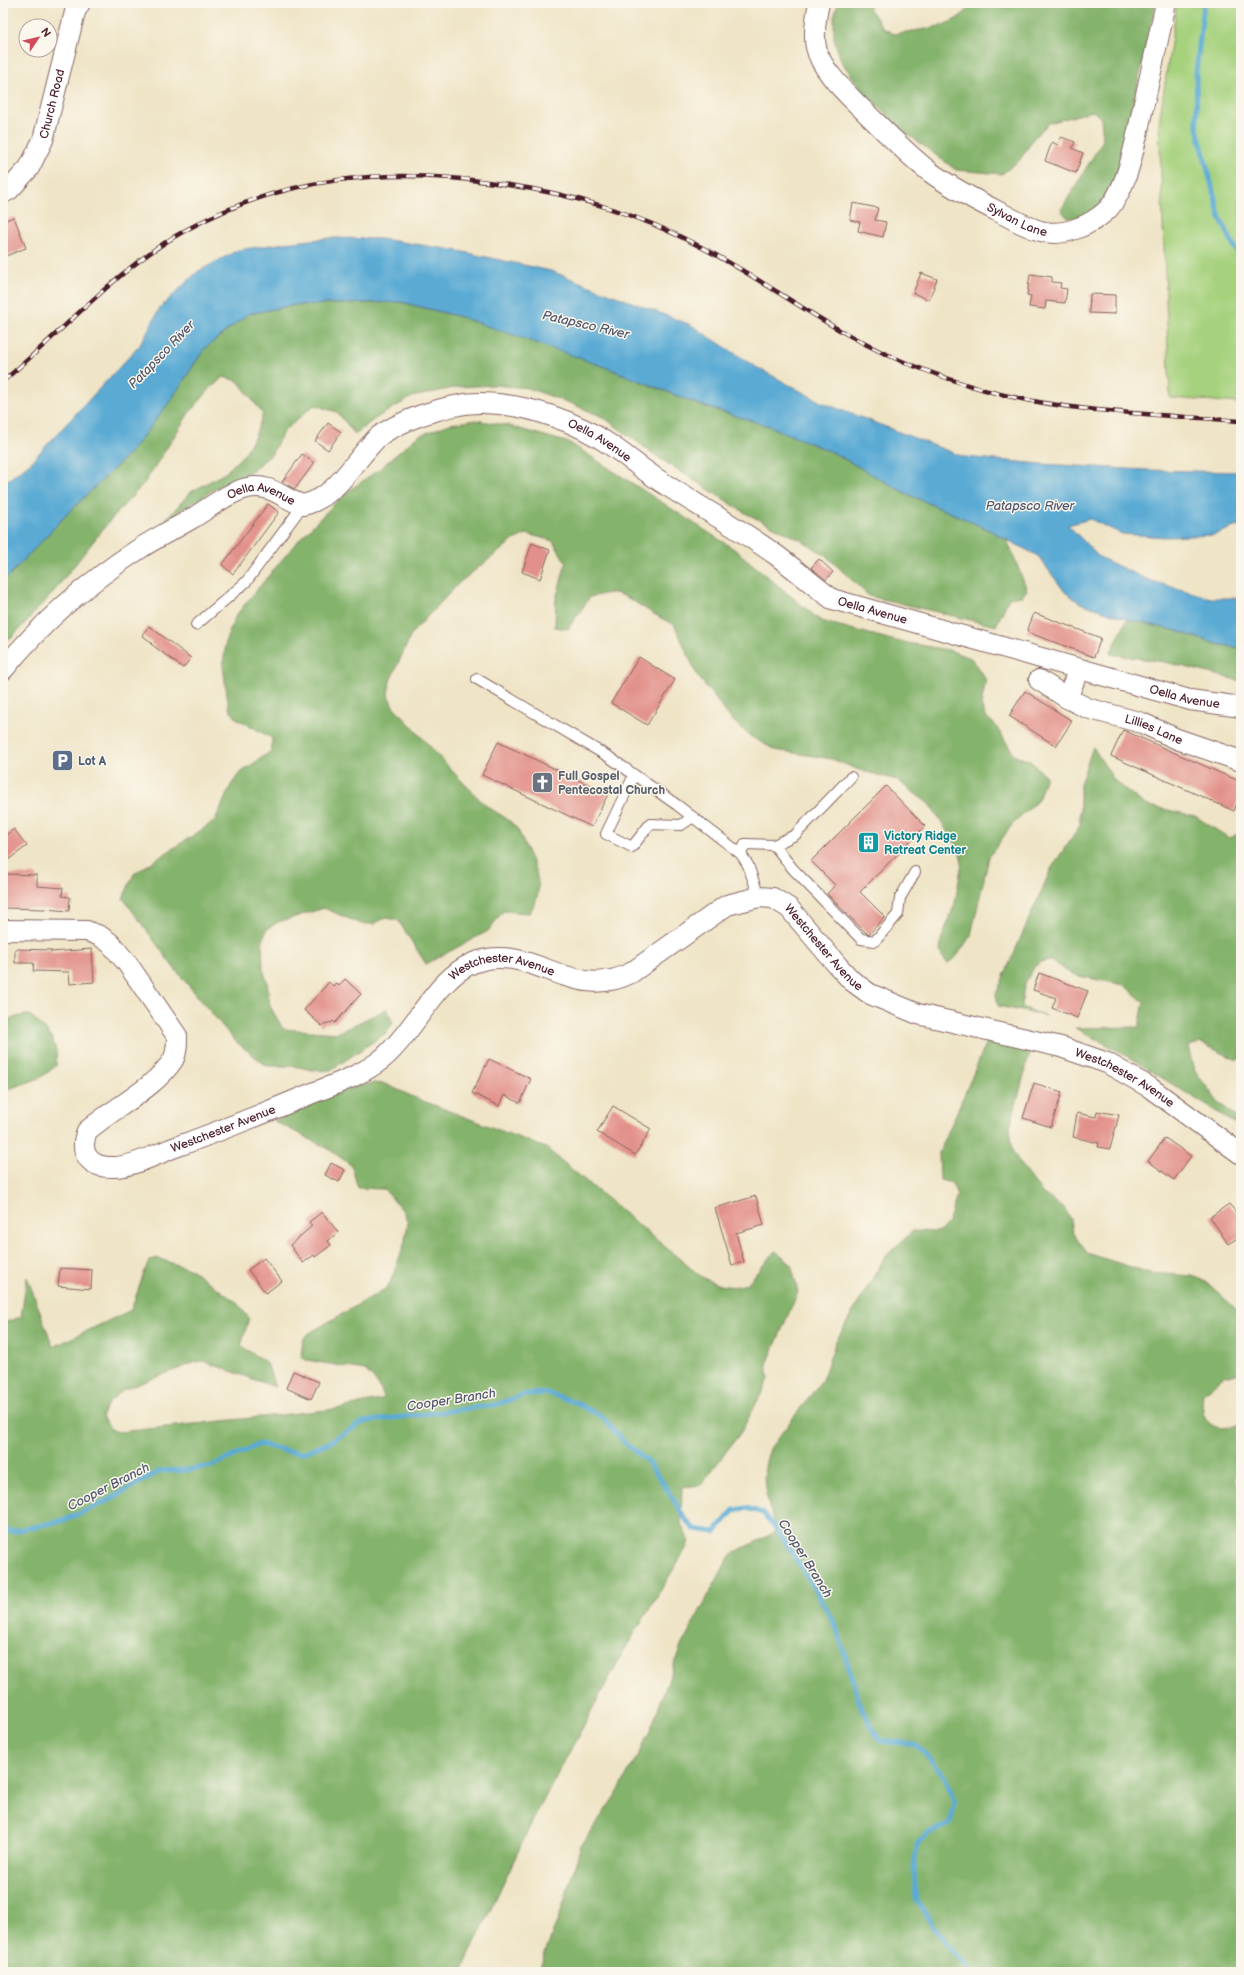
<svg xmlns="http://www.w3.org/2000/svg" width="1244" height="1975" viewBox="0 0 1244 1975" font-family="'Balsamiq Sans',sans-serif">
	<rect width="100%" height="100%" fill="#fbf7ec"/>
	<filter id="ink" filterUnits="userSpaceOnUse"><feTurbulence type="fractalNoise" baseFrequency=".025" numOctaves="2"/><feDisplacementMap in="SourceGraphic" scale="8" xChannelSelector="R" yChannelSelector="G"/><feConvolveMatrix kernelMatrix="1 2 1 2 8 2 1 2 1" color-interpolation-filters="sRGB"/></filter>
	<filter id="wash" filterUnits="userSpaceOnUse"><feTurbulence type="fractalNoise" baseFrequency=".012" numOctaves="4" result="noise"/><feDisplacementMap in="SourceGraphic" scale="16" xChannelSelector="R" yChannelSelector="G"/><feGaussianBlur stdDeviation="0.9" result="paint"/><feColorMatrix in="noise" values="0 0 0 0 0 0 0 0 0 0 0 0 0 0 0 0 0 1.4 0 .05"/><feComposite in="paint" operator="in"/></filter>
	<g filter="url(#wash)">
		<rect width="100%" height="100%" fill="#efe4c6"/>
		<polygon fill="#a6d17d" stroke="#787854" points="1177,3 1241,3 1241,403 1170,398 1159,123"/>
		<g fill="#84b36c" stroke="#67694c">
			<path d="M 838,3 L 866,3 L 883,28 L 894,34 C 920,29 958,29 972,3 L 1156,3 L 1117,175 L 1092,217 L 1068,218 L 1061,210 L 1103,140 L 1101,118 L 1093,111 L 1049,123 L 1033,139 L 1020,160 L 1002,174 L 956,170 L 902,130 L 862,90 L 841,61 L 834,39 L 834,17 Z"/>
			<polygon points="401,302 461,317 528,339 605,367 703,406 769,426 834,453 903,492 983,527 1007,540 1027,590 1022,596 1009,598 996,626 869,596 825,555 801,540 747,514 658,457 603,417 572,404 528,388 494,385 458,387 412,397 376,418 355,434 337,412 314,405 283,432 271,455 251,471 221,485 164,521 191,492 225,473 245,453 255,436 263,414 238,381 223,377 210,389 189,413 145,482 107,524 51,595 12,637 3,641 3,582 68,513 129,454 171,400 204,349 248,314 295,305"/>
			<path d="M 475,420 L 506,425 L 570,443 L 734,549 L 821,621 L 896,641 L 948,650 L 971,658 L 986,680 L 981,705 L 986,717 L 995,725 L 1015,756 L 1029,760 L 1046,776 L 1038,800 L 1011,826 L 989,857 L 971,935 L 957,956 L 947,964 L 940,953 L 941,940 L 955,903 L 962,862 L 959,849 L 929,804 L 897,780 L 859,770 L 832,759 L 775,750 L 750,736 L 731,719 L 697,675 L 674,624 C 654,617 632,597 615,593 C 608,592 598,596 590,597 L 568,629 L 555,627 L 556,599 L 566,563 L 553,541 L 527,534 L 515,539 L 460,582 L 412,633 L 390,681 L 388,695 L 393,706 C 423,738 452,772 483,803 C 494,813 508,816 517,829 C 521,835 524,844 527,851 C 538,874 545,891 529,913 L 503,911 L 488,931 L 426,964 L 398,920 L 385,918 L 374,924 L 361,924 L 324,908 L 278,922 L 267,929 L 262,942 L 263,969 L 267,981 L 270,1006 L 283,1029 L 337,1033 L 387,1009 L 393,1023 L 386,1033 L 331,1070 L 318,1071 L 294,1066 L 267,1066 L 235,1041 L 174,968 L 123,898 L 134,874 L 215,821 L 231,785 L 239,774 L 271,751 L 272,738 L 236,718 L 229,708 L 223,667 L 226,640 L 236,615 L 295,544 L 343,495 L 378,470 L 418,436 L 450,424 Z"/>
			<polygon points="1127,619 1177,631 1217,644 1241,648 1241,681 1165,662 1110,654"/>
			<path d="M 1093,747 L 1114,780 L 1145,805 L 1195,816 L 1229,838 L 1241,833 L 1241,1058 L 1237,1060 L 1201,1043 L 1188,1046 L 1194,1070 L 1218,1102 L 1241,1121 L 1241,1127 L 1122,1053 L 1075,1028 L 1139,1027 L 1144,1002 L 1124,985 L 1073,975 L 1052,961 L 1040,962 C 1026,976 1022,988 1022,1007 L 1046,1016 L 998,1006 L 996,994 L 1051,869 L 1080,825 L 1080,784 Z"/>
			<path d="M 24,1015 L 30,1015 C 48,1032 59,1040 56,1066 L 40,1078 L 3,1091 L 3,1024 L 9,1019 Z"/>
			<path d="M 990,1035 L 1031,1049 L 1010,1127 L 1013,1152 L 1020,1163 L 1042,1193 L 1064,1208 L 1071,1219 L 1073,1232 L 1087,1253 L 1150,1273 L 1192,1276 L 1204,1280 L 1234,1307 L 1241,1316 L 1241,1372 L 1222,1378 L 1203,1394 C 1199,1422 1214,1436 1241,1423 L 1241,1472 L 1235,1477 L 1238,1489 L 1241,1490 L 1241,1972 L 538,1972 L 561,1911 L 581,1846 L 617,1793 L 637,1757 L 650,1731 L 680,1648 L 729,1557 C 744,1545 760,1542 776,1531 C 768,1499 757,1479 771,1447 L 822,1380 L 836,1341 L 885,1257 L 913,1231 L 939,1232 L 948,1223 L 957,1195 L 952,1183 L 940,1180 L 939,1153 Z"/>
			<path d="M 373,1083 L 385,1084 L 418,1099 L 546,1148 L 699,1275 C 713,1284 732,1291 748,1283 L 775,1251 L 791,1264 L 798,1292 L 767,1364 L 769,1379 L 741,1432 L 701,1485 L 682,1487 L 681,1524 L 689,1541 L 687,1547 L 622,1654 L 533,1820 L 461,1972 L 3,1972 L 3,1323 L 21,1317 L 27,1277 L 53,1347 L 131,1310 L 147,1265 L 151,1260 L 157,1258 L 192,1270 L 236,1302 L 249,1318 L 241,1346 L 267,1363 L 275,1387 L 203,1361 L 196,1362 L 123,1390 C 115,1396 105,1405 102,1416 C 106,1424 109,1430 119,1432 L 336,1409 L 384,1399 C 382,1388 373,1377 365,1370 L 306,1360 L 301,1356 L 303,1341 L 306,1335 L 385,1289 L 390,1283 L 404,1245 L 408,1223 L 403,1211 L 384,1189 L 358,1188 L 351,1165 L 327,1148 L 274,1121 L 348,1089 Z"/>
		</g>
		<polygon fill="#5aaad4" stroke="#526480" points="330,238 381,239 454,250 551,271 691,325 756,367 821,402 964,457 1041,464 1146,470 1241,472 1241,530 1237,526 1214,535 1167,537 1122,534 1090,519 1068,525 1099,557 1148,580 1211,598 1241,598 1241,648 1217,644 1177,631 1127,619 1080,603 1065,592 1038,556 983,527 903,492 834,453 769,426 703,406 605,367 461,317 401,302 295,305 248,314 204,349 171,400 129,454 68,513 3,582 3,484 30,463 140,345 160,308 197,272 238,250 285,243"/>
		<g fill="none" stroke-linecap="round" stroke-linejoin="round">
			<g stroke="#5aaad4" stroke-width="5">
				<polyline points="1204,3 1196,72 1197,128 1220,218 1241,260"/>
				<polyline points="3,1531 15,1531 65,1520 105,1502 160,1471 187,1470 212,1466 260,1444 287,1451 302,1453 328,1443 363,1422 495,1405 526,1394 548,1393 574,1402 601,1416 626,1444 647,1461 661,1480 686,1520 694,1529 715,1532 734,1510 746,1508 763,1513 778,1531 817,1592 837,1629 861,1708 880,1741 915,1744 931,1759 946,1780 955,1803 950,1824 927,1834 917,1844 914,1870 916,1899 948,1947 965,1963 971,1972"/>
			</g>
		</g>
		<g id="blocks">
			<g fill="#e2918a">
				<polygon points="1061,137 1075,142 1072,148 1083,153 1076,173 1045,161 1052,142 1058,145"/>
				<polygon points="853,203 878,208 875,220 886,222 883,237 858,231 860,222 850,220"/>
				<polygon points="14,217 26,248 3,257 3,221"/>
				<polygon points="921,273 937,279 929,300 913,293"/>
				<polygon points="1030,274 1052,277 1052,282 1061,283 1060,288 1067,289 1065,303 1046,301 1045,309 1029,307 1031,296 1027,295"/>
				<polygon points="1090,294 1115,295 1115,314 1089,313"/>
				<polygon points="328,423 341,432 328,450 315,441"/>
				<polygon points="302,454 314,463 295,489 282,482"/>
				<polygon points="268,504 279,512 233,574 222,565"/>
				<polygon points="532,543 550,550 540,579 522,572"/>
				<polygon points="819,559 833,572 826,580 811,568"/>
				<polygon points="1034,613 1101,638 1094,657 1027,632"/>
				<polygon points="149,626 191,658 183,668 151,644 152,643 142,635"/>
				<polygon points="639,657 675,680 647,725 611,703"/>
				<polygon points="1025,691 1072,721 1056,746 1009,716"/>
				<polygon points="1123,730 1241,782 1241,794 1234,811 1111,756"/>
				<polygon points="498,742 608,794 592,827 482,775"/>
				<polygon points="886,786 925,826 860,892 885,917 869,934 866,933 827,894 835,885 811,861"/>
				<polygon points="14,829 27,846 8,860 3,854 3,837"/>
				<polygon points="3,874 37,875 37,886 63,888 62,896 70,897 69,911 44,909 3,908"/>
				<polygon points="15,949 51,950 51,952 92,949 94,982 70,984 69,972 33,971 34,963 15,963"/>
				<polygon points="1039,973 1088,991 1077,1018 1052,1008 1056,998 1033,990"/>
				<polygon points="345,979 361,994 335,1023 333,1021 331,1023 329,1022 327,1024 325,1023 322,1026 304,1010 329,982 333,986 336,983 339,986"/>
				<polygon points="489,1059 531,1079 520,1103 504,1095 499,1106 472,1093"/>
				<polygon points="1034,1083 1062,1092 1051,1127 1023,1118"/>
				<polygon points="613,1106 651,1129 635,1155 597,1132"/>
				<polygon points="1097,1111 1119,1115 1110,1149 1098,1147 1099,1143 1073,1137 1077,1113 1096,1117"/>
				<polygon points="1165,1138 1191,1156 1174,1180 1148,1161"/>
				<polygon points="331,1163 345,1170 339,1182 325,1175"/>
				<polygon points="756,1196 764,1225 736,1233 744,1262 732,1265 715,1208"/>
				<polygon points="1229,1204 1241,1218 1241,1236 1228,1244 1210,1217"/>
				<polygon points="322,1212 338,1232 328,1241 331,1245 315,1257 314,1255 303,1263 290,1245 312,1226 309,1222"/>
				<polygon points="264,1258 282,1281 266,1293 248,1270"/>
				<polygon points="60,1268 92,1270 91,1289 58,1286"/>
				<polygon points="293,1371 319,1382 311,1399 286,1388"/>
			</g>
		</g>
	</g>
	<g filter="url(#ink)">
		<use href="#blocks" fill-opacity="0" stroke="#846461" stroke-width="1"/>
		<g fill="none" stroke-linecap="round" stroke-linejoin="round">
			<defs>
				<g id="service">
					<polyline points="196,625 246,582 303,505"/>
					<polyline points="477,679 609,757 677,805 741,854"/>
					<polyline points="634,775 606,834 632,847 650,824 681,825 693,817"/>
					<polyline points="774,845 793,869 861,939 875,941 898,914 900,898 915,872"/>
					<polyline points="759,897 748,865 741,854 745,844 774,845 795,835 851,777"/>
				</g>
				<g id="minor">
					<path id="s1" d="M 819,3 C 816,17 813,33 816,47 C 820,68 844,91 858,105 C 882,128 904,152 930,172 C 952,188 977,201 1001,213 C 1015,220 1029,229 1045,232 C 1065,236 1091,225 1106,211 C 1130,188 1137,130 1145,99 C 1152,67 1159,35 1166,3"/>
					<path id="s2" d="M 3,193 L 9,190 L 29,168 L 43,140 L 75,12 L 80,3"/>
					<path id="s3" d="M 1079,669 L 1067,698 L 1087,708 L 1142,723 L 1177,739 L 1241,761"/>
					<path id="s4" d="M 3,670 C 41,623 88,582 139,549 C 156,538 174,529 191,519 C 208,509 227,493 247,488 C 272,483 282,499 303,505 C 337,498 354,460 378,437 C 389,428 406,421 419,416 C 439,409 462,402 483,403 C 527,404 576,421 612,446 C 628,457 643,470 660,481 C 698,506 739,528 776,555 C 795,569 813,585 832,599 L 1190,700 L 1241,707"/>
					<polyline points="1039,680 1067,698"/>
					<path id="s5" d="M 3,930 L 87,931 L 100,936 L 110,943 L 127,963 L 177,1036 C 177,1044 177,1053 173,1060 C 155,1088 112,1109 87,1131 C 78,1154 90,1168 114,1167 C 132,1167 157,1154 173,1148 C 217,1132 260,1115 303,1097 C 329,1086 360,1077 382,1059 C 413,1034 436,978 473,963 C 531,940 570,1004 631,973 L 727,905 L 759,897 L 773,898 L 789,908 L 838,966 L 852,981 L 870,994 L 918,1014 L 1061,1047 L 1107,1063 L 1149,1087 L 1241,1154"/>
				</g>
			</defs>
			<use href="#service" stroke="#846461" stroke-width="12"/>
			<use href="#minor" stroke="#846461" stroke-width="22"/>
			<use href="#service" stroke="#fff" stroke-width="10"/>
			<use href="#minor" stroke="#fff" stroke-width="20"/>
			<defs>
				<path id="rail" d="M 3,381 C 64,331 117,268 186,230 C 283,176 387,167 495,183 C 569,193 635,212 701,247 C 774,285 837,337 914,366 C 940,376 965,385 992,392 C 1071,413 1159,414 1241,421"/>
			</defs>
			<use href="#rail" stroke="#4a1f2b" stroke-width="4.5"/>
			<use href="#rail" stroke="#fbf7ec" stroke-width="3" stroke-dasharray="9" stroke-linecap="butt"/>
		</g>
	</g>
	<defs>
		<symbol id="parking-square" viewBox="-11 -11 22 22"><rect x="-9" y="-9" width="18" height="18" rx="4" fill="#5c6f8a" stroke="#fbf7ec"/><path d="M-3.5-5.5H1a3.5 3.5 0 0 1 0 7H-1V5.5H-3.5ZM-1-3.4V-.6H.8a1.4 1.4 0 0 0 0-2.8Z" fill="#fff"/></symbol>
		<symbol id="church-square" viewBox="-11 -11 22 22"><rect x="-9" y="-9" width="18" height="18" rx="4" fill="#6b7280" stroke="#fbf7ec"/><path d="M-1.2-6h2.4v3.5h3.3v2.4h-3.3V6h-2.4V-.1h-3.3v-2.4h3.3Z" fill="#fff"/></symbol>
		<symbol id="building-square" viewBox="-11 -11 22 22"><rect x="-9" y="-9" width="18" height="18" rx="4" fill="#0f9aa8" stroke="#fbf7ec"/><path d="M-4-6H4V6H1V3H-1V6H-4ZM-2.5-4.3h1.7v1.8h-1.7ZM.8-4.3h1.7v1.8H.8ZM-2.5-1h1.7V.8h-1.7ZM.8-1h1.7V.8H.8Z" fill="#fff"/></symbol>
	</defs>
	<g fill-rule="evenodd">
		<use href="#parking-square" x="50" y="748" width="25" height="25"/>
		<use href="#church-square" x="530" y="770" width="25" height="25"/>
		<use href="#building-square" x="856" y="830" width="25" height="25"/>
	</g>
	<g text-anchor="middle" stroke-width="3" stroke-linejoin="round" paint-order="stroke">
		<g font-size="12" fill="#4a1f2b" stroke="#fbf7ec">
			<text dy="4" stroke="none"><textPath href="#s2" startOffset="105">Church Road</textPath></text>
			<text dy="4" stroke="none"><textPath href="#s1" startOffset="315">Sylvan Lane</textPath></text>
			<text dy="4" stroke="none"><textPath href="#s4" startOffset="706">Oella Avenue</textPath></text>
			<text dy="4" stroke="none"><textPath href="#s4" startOffset="322">Oella Avenue</textPath></text>
			<text dy="4" stroke="none"><textPath href="#s4" startOffset="1030">Oella Avenue</textPath></text>
			<text dy="4" stroke="none"><textPath href="#s4" startOffset="1354">Oella Avenue</textPath></text>
			<text dy="4" stroke="none"><textPath href="#s3" startOffset="124">Lillies Lane</textPath></text>
			<text dy="4" stroke="none"><textPath href="#s5" startOffset="1241">Westchester Avenue</textPath></text>
			<text dy="4" stroke="none"><textPath href="#s5" startOffset="870">Westchester Avenue</textPath></text>
			<text dy="4" stroke="none"><textPath href="#s5" startOffset="1577">Westchester Avenue</textPath></text>
			<text dy="4" stroke="none"><textPath href="#s5" startOffset="534">Westchester Avenue</textPath></text>
		</g>
		<g font-size="12" font-weight="bold" fill="#4e5e75" stroke="#fbf7ec" text-anchor="start">
			<text x="78" y="765">Lot A</text>
		</g>
		<g font-size="12" font-weight="bold" fill="#5b616d" stroke="#fbf7ec" text-anchor="start">
			<text x="558" y="780">Full Gospel<tspan x="558" dy="14">Pentecostal Church</tspan></text>
		</g>
		<g font-size="12" font-weight="bold" fill="#0d838f" stroke="#fbf7ec" text-anchor="start">
			<text x="884" y="840">Victory Ridge<tspan x="884" dy="14">Retreat Center</tspan></text>
		</g>
		<g font-size="13" font-style="italic" fill="#50576f" stroke="#fbf7ec">
			<text transform="translate(586 324) rotate(13)" y="5">Patapsco River</text>
			<text transform="translate(161 354) rotate(-46)" y="5">Patapsco River</text>
			<text x="1030" y="510">Patapsco River</text>
			<text transform="translate(451 1399) rotate(-9)" y="5">Cooper Branch</text>
			<text transform="translate(108 1486) rotate(-27)" y="5">Cooper Branch</text>
			<text transform="translate(806 1558) rotate(58)" y="5">Cooper Branch</text>
		</g>
	</g>
	<rect width="1244" height="1975" fill="none" stroke="#fbf7ec" stroke-width="16"/>
	<g transform="translate(38 38) rotate(55)"><circle r="19" fill="#fbf7ec" stroke="#b4a19f"/>
	<path d="M0-3L7 15L0 10L-7 15Z" fill="#d1495b"/>
	<text y="-6" font-size="11" font-weight="bold" text-anchor="middle" fill="#4a1f2b">N</text>
	</g>
</svg>
